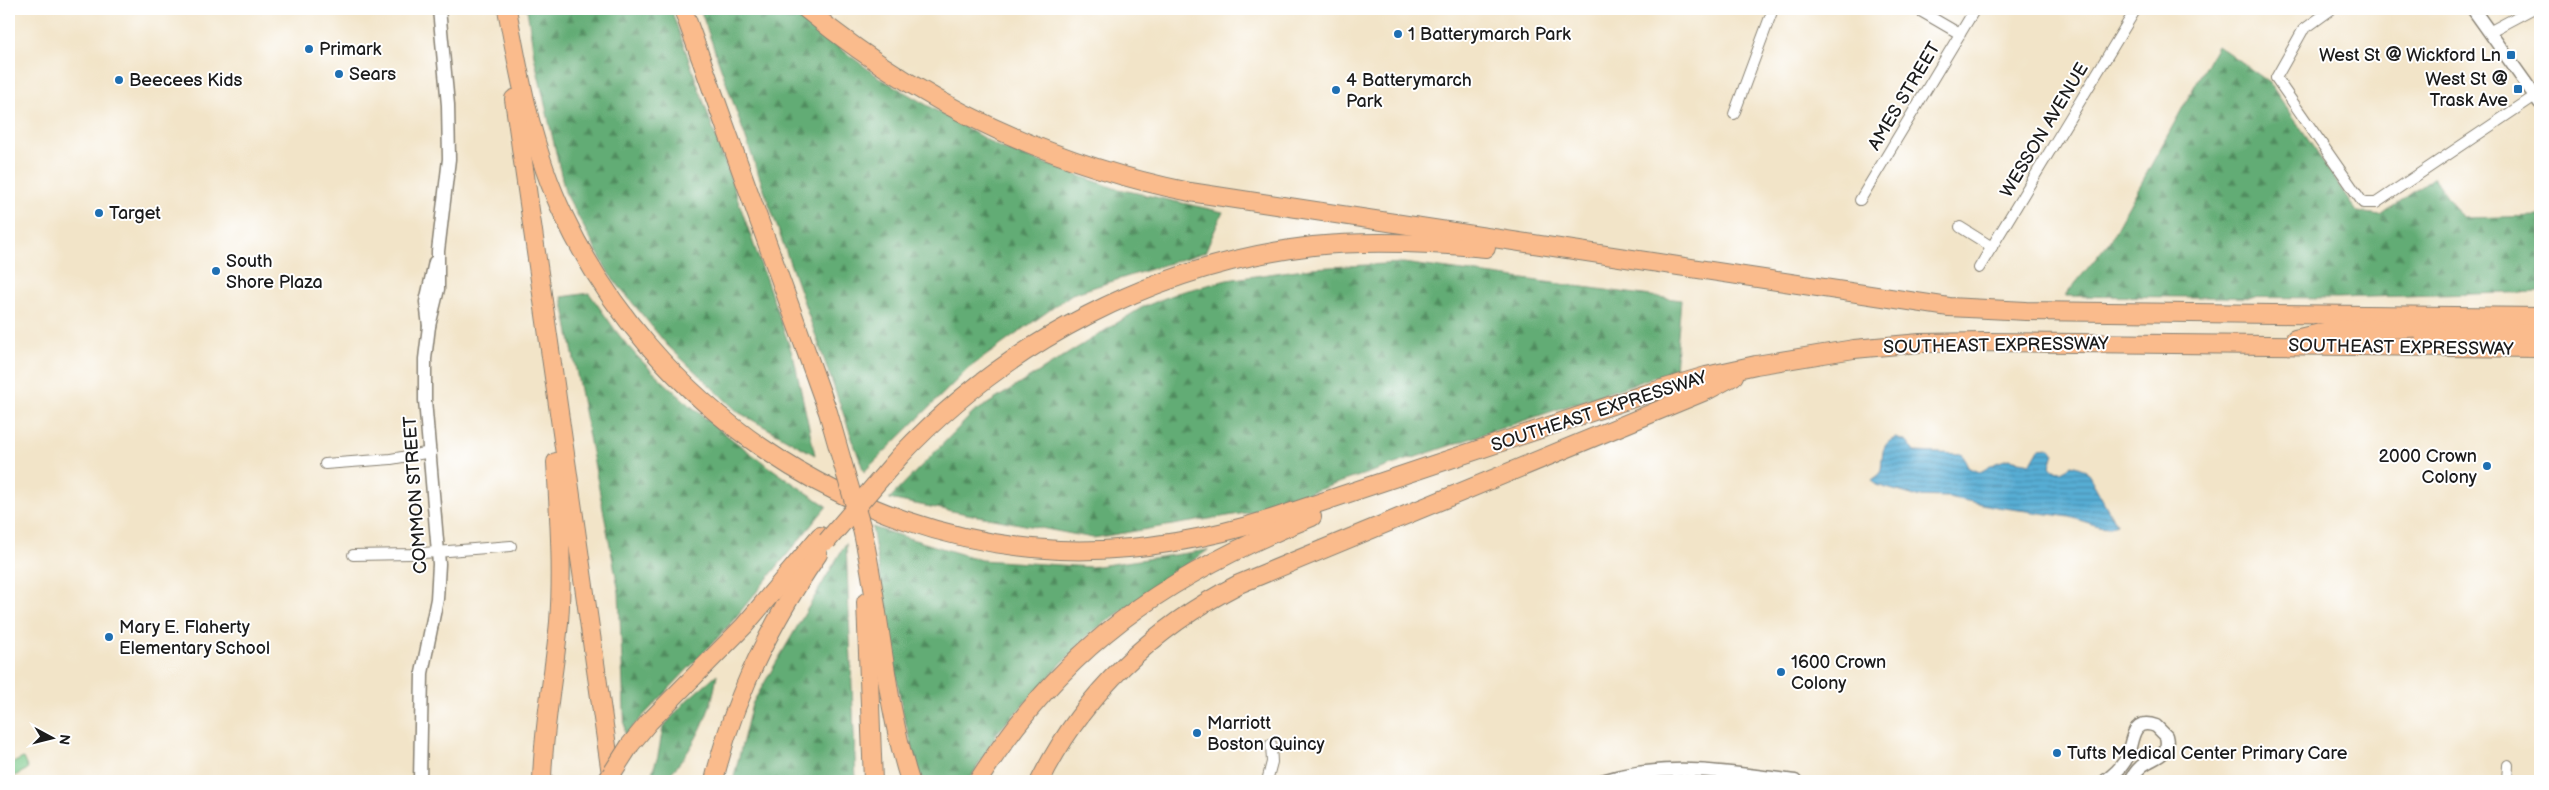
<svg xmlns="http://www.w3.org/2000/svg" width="2549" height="790" viewBox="0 0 2549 790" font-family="'Balsamiq Sans',sans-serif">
	<defs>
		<pattern id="forest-firs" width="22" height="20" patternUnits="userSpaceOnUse" patternTransform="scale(1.25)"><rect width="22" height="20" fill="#62ac74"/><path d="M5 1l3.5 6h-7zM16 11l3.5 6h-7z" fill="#508b5e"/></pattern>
		<pattern id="water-rules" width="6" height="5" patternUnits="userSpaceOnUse" patternTransform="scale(1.25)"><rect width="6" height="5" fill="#57add4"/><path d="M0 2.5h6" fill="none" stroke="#478cab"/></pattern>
	</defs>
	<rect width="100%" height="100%" fill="#fff"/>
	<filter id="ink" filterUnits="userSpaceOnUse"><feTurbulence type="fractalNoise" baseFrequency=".02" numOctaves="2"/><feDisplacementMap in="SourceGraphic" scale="10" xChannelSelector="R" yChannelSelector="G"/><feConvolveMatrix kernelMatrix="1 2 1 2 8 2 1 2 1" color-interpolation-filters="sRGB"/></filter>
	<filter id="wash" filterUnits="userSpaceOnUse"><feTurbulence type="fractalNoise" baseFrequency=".0096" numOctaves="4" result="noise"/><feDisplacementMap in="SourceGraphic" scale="20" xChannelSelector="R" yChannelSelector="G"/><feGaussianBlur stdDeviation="1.12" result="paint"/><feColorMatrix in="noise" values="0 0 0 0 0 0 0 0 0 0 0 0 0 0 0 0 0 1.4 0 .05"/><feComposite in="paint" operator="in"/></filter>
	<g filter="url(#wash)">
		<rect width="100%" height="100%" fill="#f2e4c8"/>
		<g fill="url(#forest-firs)" stroke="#3f6448">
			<polygon points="527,9 671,9 794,359 815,455 738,412 667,345 609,274 565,192 534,56"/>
			<polygon points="700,9 787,9 880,78 999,147 1114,188 1223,212 1205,252 1072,294 969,368 864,472"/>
			<polygon points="2217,45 2269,82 2357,212 2381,215 2434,177 2462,218 2540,216 2540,292 2336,298 2065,296 2109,242"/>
			<polygon points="1403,263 1681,300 1675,370 1252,512 1093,538 889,499 973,413 1141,308 1177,293 1227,280 1311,268"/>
			<path d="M 589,293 C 604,313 618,336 635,354 C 693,413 758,461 827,506 L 726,629 L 625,735 L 619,592 L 562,297 Z"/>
			<polygon points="872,527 981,560 1091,567 1208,550 1089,634 997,733 969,781 922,781 902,710"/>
			<polygon points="846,543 856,781 733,781 752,704"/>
			<path d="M 717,674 C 712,714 692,754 663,781 L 649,781 L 658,756 L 663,727 L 687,700 Z"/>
		</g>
		<polygon fill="#78c787" stroke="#4a7252" points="23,758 28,769 9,779 9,765"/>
		<path fill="url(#water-rules)" stroke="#3a6478" d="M 1896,438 L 1907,442 L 1914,452 L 1962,454 L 1969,468 L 1980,472 L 1996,463 L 2008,459 L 2031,463 L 2039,449 L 2050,448 L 2054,453 L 2050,466 L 2053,470 L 2061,471 L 2072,465 L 2086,470 L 2116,524 L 2109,527 L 2098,526 L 2070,517 L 1997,507 L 1948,497 L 1915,496 L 1876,485 L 1872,480 L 1880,474 C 1884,460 1878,444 1896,438 Z"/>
	</g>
	<g filter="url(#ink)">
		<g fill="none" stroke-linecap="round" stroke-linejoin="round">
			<defs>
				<g id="minor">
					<polyline points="1917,9 1960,34"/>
					<polyline points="2332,9 2303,30 2276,78 2363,203 2376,203 2535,96"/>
					<polyline points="2489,32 2532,9"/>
					<polyline points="1734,114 1773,9"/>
					<polyline points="1860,200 1975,9"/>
					<polyline points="1960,227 1992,247"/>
					<polyline points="1979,268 2136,9"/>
					<polyline points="325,464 391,459 431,452"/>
					<polyline points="353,555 411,554 511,546"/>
					<polyline points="2110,778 2128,781"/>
					<polyline points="1267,781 1272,762 1271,744"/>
					<polyline points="2507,781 2508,765"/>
				</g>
				<g id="tertiary">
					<polyline points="2473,9 2540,103"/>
					<polyline points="429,326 426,302 435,262"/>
					<polyline points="420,781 422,673 437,599 439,564 425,400 425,359 429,326 438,289 438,251 449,159 448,105 439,9"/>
					<path d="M 1602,781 C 1667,761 1729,772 1795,781"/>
					<path d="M 2105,781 C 2112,776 2120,769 2125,761 C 2134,747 2128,716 2156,726 L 2166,736 C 2171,756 2155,756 2143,765 C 2137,769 2134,775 2130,781"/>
				</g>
				<g id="motorway">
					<path d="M 507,9 C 520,79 532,149 563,214 C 652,405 848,540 1059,550 C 1133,553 1204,540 1274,518 L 1645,394 L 1706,376 L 1756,365 L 1854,349 L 1920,343 L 1986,342 L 2540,348"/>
					<polyline points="683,9 828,412 846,475"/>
					<path d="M 806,9 C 918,102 1047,163 1190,192 L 1949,307 L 2026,311 L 2540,317"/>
					<polyline points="514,99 612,781"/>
					<polyline points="2423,332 2540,334"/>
					<polyline points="2295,339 2333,330 2436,327"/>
					<path d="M 900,456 C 1007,342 1157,264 1313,246 C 1371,240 1429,243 1486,248"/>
					<path d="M 862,529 C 881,612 884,700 910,781"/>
					<polyline points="866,602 873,781"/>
					<polyline points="630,745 649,722 744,626 820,536"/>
					<path d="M 542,781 C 543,727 554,676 559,622 C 563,569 559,516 556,462"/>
					<path d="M 714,781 C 733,698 770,624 818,554"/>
					<path d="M 978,781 C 1063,646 1166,575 1312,517"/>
					<path d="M 1040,781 C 1083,694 1153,628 1239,584 L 1708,390 L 1734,376"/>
				</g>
			</defs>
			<use href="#minor" stroke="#878072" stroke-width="12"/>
			<use href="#tertiary" stroke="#878072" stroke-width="15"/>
			<use href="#motorway" stroke="#878072" stroke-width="20"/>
			<use href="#minor" stroke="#fff" stroke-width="10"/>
			<use href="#tertiary" stroke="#fff" stroke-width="12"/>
			<use href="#motorway" stroke="#fabb8c" stroke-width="18"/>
			<defs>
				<g id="motorway-bridge">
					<polyline points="846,475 862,529"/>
					<polyline points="827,541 900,456"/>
					<polyline points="607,781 630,745"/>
				</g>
			</defs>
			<use href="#motorway-bridge" stroke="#878072" stroke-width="20" stroke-linecap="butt"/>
			<use href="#motorway-bridge" stroke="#fabb8c" stroke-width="18"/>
		</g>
	</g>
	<g fill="#1f6fb2" stroke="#fff" stroke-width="2">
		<circle cx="1398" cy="34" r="5"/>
		<circle cx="309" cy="49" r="5"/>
		<rect x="2506" y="50" width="10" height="10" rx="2.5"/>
		<circle cx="339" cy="74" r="5"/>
		<circle cx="119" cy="80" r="5"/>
		<rect x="2513" y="84" width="10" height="10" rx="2.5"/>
		<circle cx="1336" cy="90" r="5"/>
		<circle cx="99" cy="213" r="5"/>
		<circle cx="216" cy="271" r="5"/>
		<circle cx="2487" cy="466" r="5"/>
		<circle cx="109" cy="637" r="5"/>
		<circle cx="1781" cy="672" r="5"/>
		<circle cx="1197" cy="733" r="5"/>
		<circle cx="2057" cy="753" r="5"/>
	</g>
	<g text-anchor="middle" stroke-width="4" stroke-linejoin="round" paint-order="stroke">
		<g font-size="18" fill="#1c1c1c" stroke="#fff" text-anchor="start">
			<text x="1408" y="40">1 Batterymarch Park</text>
			<text x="319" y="55">Primark</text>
			<text x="2501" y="61" text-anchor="end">West St @ Wickford Ln</text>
			<text x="349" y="80">Sears</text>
			<text x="2508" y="85" text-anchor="end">West St @<tspan x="2508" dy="21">Trask Ave</tspan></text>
			<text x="129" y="86">Beecees Kids</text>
			<text x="1346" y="86">4 Batterymarch<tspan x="1346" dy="21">Park</tspan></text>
			<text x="109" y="219">Target</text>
			<text x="226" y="267">South<tspan x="226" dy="21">Shore Plaza</tspan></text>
			<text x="2477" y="462" text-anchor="end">2000 Crown<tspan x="2477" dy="21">Colony</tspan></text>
			<text x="119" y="633">Mary E. Flaherty<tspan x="119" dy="21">Elementary School</tspan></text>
			<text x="1791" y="668">1600 Crown<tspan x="1791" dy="21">Colony</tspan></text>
			<text x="1207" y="729">Marriott<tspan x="1207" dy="21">Boston Quincy</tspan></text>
			<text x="2067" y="759">Tufts Medical Center Primary Care</text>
		</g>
		<g font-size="18" fill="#1c1c1c" stroke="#fff">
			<text transform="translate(1904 96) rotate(-59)" y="6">AMES STREET</text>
			<text transform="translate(2044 130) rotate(-59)" y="6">WESSON AVENUE</text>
			<text transform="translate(1996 345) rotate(-1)" y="6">SOUTHEAST EXPRESSWAY</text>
			<text transform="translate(2401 347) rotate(1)" y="6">SOUTHEAST EXPRESSWAY</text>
			<text transform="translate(1599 411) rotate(-18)" y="6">SOUTHEAST EXPRESSWAY</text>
			<text transform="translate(415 495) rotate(-94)" y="6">COMMON STREET</text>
		</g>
	</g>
	<rect width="2549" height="790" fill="none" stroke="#fff" stroke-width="30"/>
	<g transform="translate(52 738) rotate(97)" stroke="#ffffff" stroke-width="4" paint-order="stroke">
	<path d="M0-4L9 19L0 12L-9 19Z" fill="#1c1c1c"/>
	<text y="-8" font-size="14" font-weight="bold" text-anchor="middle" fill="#1c1c1c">N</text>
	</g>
</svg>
